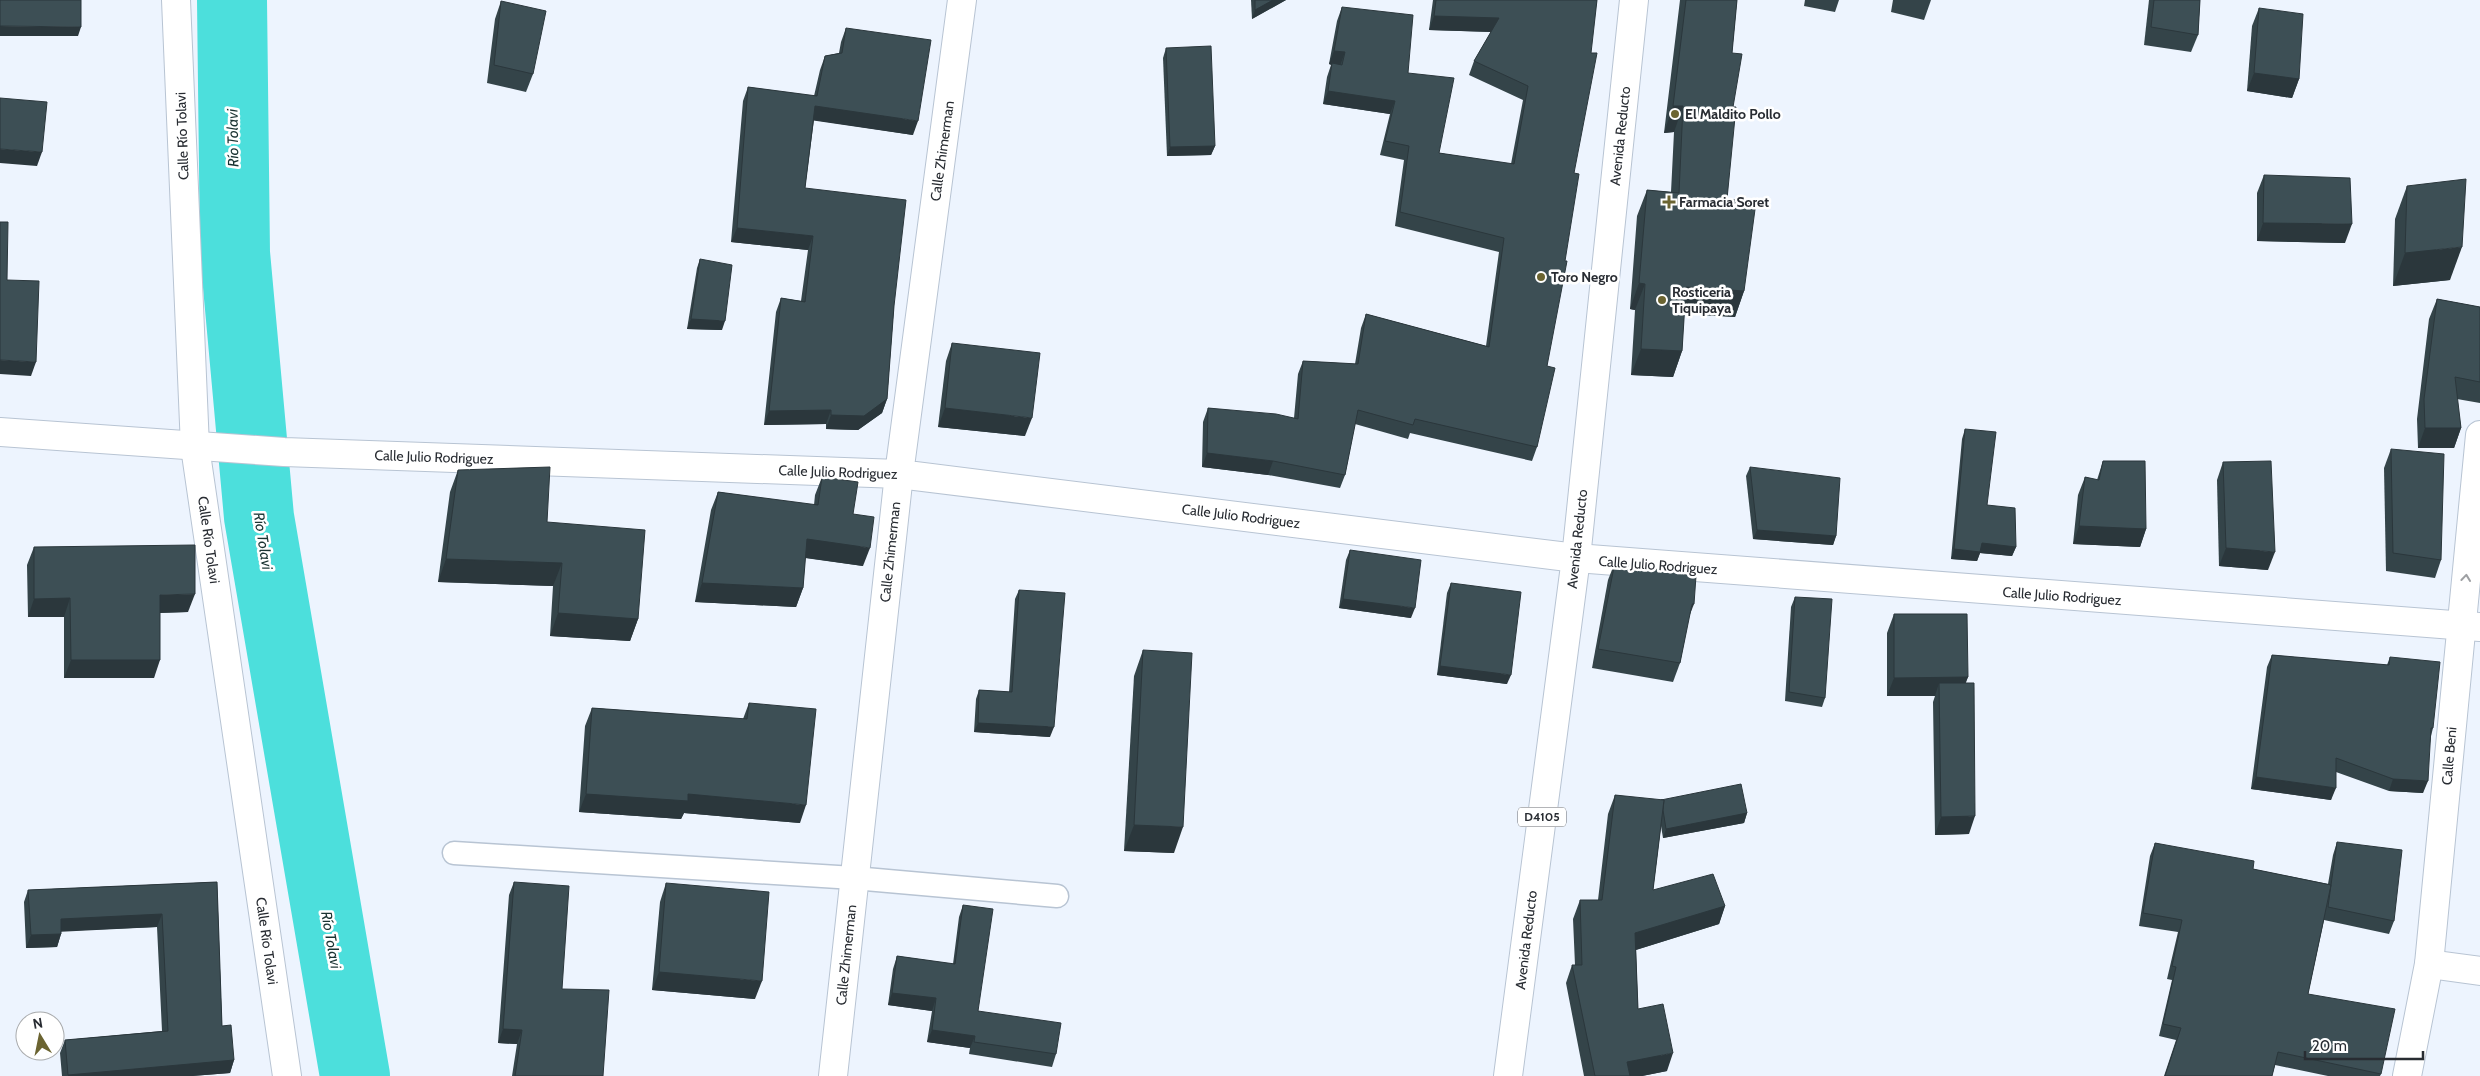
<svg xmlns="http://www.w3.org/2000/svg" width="2480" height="1076" viewBox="0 0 2480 1076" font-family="Cabin,sans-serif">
	<rect width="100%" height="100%" fill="#edf4fe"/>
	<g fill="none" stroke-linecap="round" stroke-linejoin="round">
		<polyline stroke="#4cdfdc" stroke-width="70" points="232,0 235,253 259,517 355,1076"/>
		<defs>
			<polyline id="service" points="454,853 854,878 1057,896"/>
			<g id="minor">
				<polyline points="176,0 195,447 287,1076"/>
				<polyline points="0,432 284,452 899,474 833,1076"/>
				<polyline points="2429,964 2480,971"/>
				<polyline points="2407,1076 2429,964 2480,435"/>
			</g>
			<polyline id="secondary" points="962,0 899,474 1576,558 2480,627"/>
			<polyline id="primary" points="1508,1076 1576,558 1634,0"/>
		</defs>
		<use href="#service" stroke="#b8c4d3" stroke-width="25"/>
		<use href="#minor" stroke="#b8c4d3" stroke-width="30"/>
		<use href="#secondary" stroke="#b8c4d3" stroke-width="30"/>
		<use href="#primary" stroke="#b8c4d3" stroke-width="30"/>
		<use href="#service" stroke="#fff" stroke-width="22"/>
		<use href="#minor" stroke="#fff" stroke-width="28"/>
		<use href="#secondary" stroke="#fff" stroke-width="28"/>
		<use href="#primary" stroke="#fff" stroke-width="28"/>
	</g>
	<g fill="#344449">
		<polygon points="1251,0 1286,0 1252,19"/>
		<polygon points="1433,0 1597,0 1547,366 1537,447 1532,461 1410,433 1408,439 1355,424 1345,475 1340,488 1268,475 1202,467 1203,422 1208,408 1294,418 1298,374 1303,361 1355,364 1361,328 1366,314 1486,346 1499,252 1395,226 1404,160 1380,155 1390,114 1323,104 1327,77 1331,65 1329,64 1337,21 1342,7 1408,73 1439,153 1511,164 1523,100 1469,75 1474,61 1491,32 1429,30"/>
		<polygon points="1680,0 1737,0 1732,53 1733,107 1727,199 1744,291 1735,317 1684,314 1682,351 1673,377 1631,375 1635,310 1630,309 1637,216 1647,190 1671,192 1674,132 1664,133"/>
		<polygon points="1805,0 1839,0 1835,12 1804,6"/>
		<polygon points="1893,0 1931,0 1924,20 1891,12"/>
		<polygon points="2149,0 2200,0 2198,35 2191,52 2144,45"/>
		<polygon points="501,1 533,74 526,92 487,83 495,19"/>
		<polygon points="2259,8 2299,79 2292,98 2247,91 2252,26"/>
		<polygon points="846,28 913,135 814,120 805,188 894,306 887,399 882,413 858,430 826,429 826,424 764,425 776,312 781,298 801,301 808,250 731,242 743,101 748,87 814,96 820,70 825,56 839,53 841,42"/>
		<polygon points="1166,48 1215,146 1211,155 1167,156 1163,58"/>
		<polygon points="2264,175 2345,243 2257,241 2257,193"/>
		<polygon points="2407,186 2450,280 2393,286 2395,219"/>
		<polygon points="700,259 722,330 687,329 697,268"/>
		<polygon points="2437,299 2480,307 2480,403 2457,399 2461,428 2454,448 2418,448 2417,419 2429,319"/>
		<polygon points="952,343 1025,436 938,427 946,361"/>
		<polygon points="1965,429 1987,505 2016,547 2012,556 1980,553 1977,561 1951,559 1962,439"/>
		<polygon points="2391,449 2441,560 2435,578 2386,571 2384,468"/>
		<polygon points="2103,461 2146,529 2140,547 2073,544 2078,495 2085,477 2097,480"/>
		<polygon points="2223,462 2268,570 2219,566 2217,480"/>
		<polygon points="1750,467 1836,536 1833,545 1753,539 1746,476"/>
		<polygon points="458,470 638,619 630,641 550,636 553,586 438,582 450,492"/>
		<polygon points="822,477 853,514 863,566 805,558 803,588 796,607 695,602 711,510 718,492 814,505 815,495"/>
		<polygon points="34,547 188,612 160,613 154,678 64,678 64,617 28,617 27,565"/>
		<polygon points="1350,550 1411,618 1339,608 1346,560"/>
		<polygon points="1615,562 1689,617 1680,663 1673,682 1592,668 1608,580"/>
		<polygon points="1451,583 1507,684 1437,675 1447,593"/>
		<polygon points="1019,590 1050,737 974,732 976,699 979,690 1009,692 1015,599"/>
		<polygon points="1795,597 1825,698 1822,707 1785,701 1791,607"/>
		<polygon points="1894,614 1968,677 1965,683 1969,834 1935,835 1933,702 1935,696 1887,696 1887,633"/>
		<polygon points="1143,650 1174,853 1124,851 1134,676"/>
		<polygon points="2272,655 2387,665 2390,657 2433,728 2431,736 2423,793 2389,791 2336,772 2331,800 2251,789 2267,667"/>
		<polygon points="749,703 800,823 684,813 681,819 579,812 585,726 592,708 743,719"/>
		<polygon points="1615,795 1747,813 1744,823 1663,838 1661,826 1653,890 1725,906 1719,924 1636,950 1638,1009 1667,1071 1642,1076 1584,1076 1566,983 1572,965 1575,965 1573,919 1580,900 1598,900 1608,814"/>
		<polygon points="2337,842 2394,921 2389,934 2324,920 2308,994 2381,1074 2380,1076 2328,1076 2275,1065 2272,1076 2164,1076 2176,1040 2159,1036 2172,980 2167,979 2178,932 2139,926 2150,856 2155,843 2253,869 2328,884 2333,855"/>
		<polygon points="217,882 222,1026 234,1060 230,1073 192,1076 62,1076 60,1053 65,1040 162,1031 157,927 61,931 61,934 57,947 26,948 24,902 28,890"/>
		<polygon points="514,882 562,989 603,1076 512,1076 517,1044 498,1043 509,895"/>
		<polygon points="666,883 755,999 652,990 660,902"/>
		<polygon points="963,905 978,1011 1056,1054 1052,1067 969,1054 970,1048 927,1042 932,1011 888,1005 893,969 897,956 953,964 959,917"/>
	</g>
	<g fill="#2b373c">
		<polygon points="1273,0 1286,0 1252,19 1255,10"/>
		<polygon points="1434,16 1499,18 1494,32 1429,30"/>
		<polygon points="0,26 81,27 78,36 0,36"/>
		<polygon points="1334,51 1345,52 1340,66 1329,64"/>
		<polygon points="2254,73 2299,79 2292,98 2247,91"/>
		<polygon points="1328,91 1395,101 1390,114 1323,104"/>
		<polygon points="815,106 918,121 913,135 810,120"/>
		<polygon points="1673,106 1683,106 1674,132 1664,133"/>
		<polygon points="1215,146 1211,155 1167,156 1170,147"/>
		<polygon points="0,149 42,152 37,166 0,163"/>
		<polygon points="2263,223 2352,224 2345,243 2257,241"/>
		<polygon points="737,228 813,236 808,250 731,242"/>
		<polygon points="2462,247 2450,280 2393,286 2405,253"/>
		<polygon points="1639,283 1645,284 1635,310 1630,309"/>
		<polygon points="1686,287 1744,291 1735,317 1676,313"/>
		<polygon points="691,319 725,321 722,330 687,329"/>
		<polygon points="1641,349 1682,351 1673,377 1631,375"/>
		<polygon points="0,360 36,362 31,376 0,374"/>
		<polygon points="887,399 882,413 858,430 826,429 831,415"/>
		<polygon points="945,408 1032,418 1025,436 938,427"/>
		<polygon points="831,410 826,424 764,425 769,411"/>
		<polygon points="2425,428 2461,428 2454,448 2418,448"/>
		<polygon points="1207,453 1273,461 1268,475 1202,467"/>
		<polygon points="2079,526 2146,529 2140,547 2073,544"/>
		<polygon points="1757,530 1836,536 1833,545 1753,539"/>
		<polygon points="807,539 870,548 863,566 800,557"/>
		<polygon points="1982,543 2016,547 2012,556 1980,553 1977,561 1951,559 1954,549"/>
		<polygon points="2226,548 2275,552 2268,570 2219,566"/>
		<polygon points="446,559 562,563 553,586 438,582"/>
		<polygon points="702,583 803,588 796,607 695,602"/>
		<polygon points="195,594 188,612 153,613 160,595"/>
		<polygon points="70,598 64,617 28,617 34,599"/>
		<polygon points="1343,599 1415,608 1411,618 1339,608"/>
		<polygon points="1692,604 1694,604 1687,622"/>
		<polygon points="558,613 638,619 630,641 550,636"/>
		<polygon points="71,660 160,660 154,678 64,678"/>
		<polygon points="1440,666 1511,675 1507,684 1437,675"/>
		<polygon points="1968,677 1961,696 1939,683 1935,696 1887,696 1894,678"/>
		<polygon points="978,723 1054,727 1050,737 974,732"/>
		<polygon points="2256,777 2336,788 2331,800 2251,789"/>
		<polygon points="2393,779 2428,781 2423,793 2389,791"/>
		<polygon points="586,794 688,794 806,805 800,823 684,813 681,819 579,812"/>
		<polygon points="1747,813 1744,823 1663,838 1666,829"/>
		<polygon points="1975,816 1969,834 1935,835 1941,817"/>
		<polygon points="1134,825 1183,827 1174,853 1124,851"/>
		<polygon points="1725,906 1719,924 1629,952 1635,933"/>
		<polygon points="162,914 157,927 56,932 61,919"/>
		<polygon points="61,934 57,947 26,948 31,935"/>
		<polygon points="659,972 762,981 755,999 652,990"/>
		<polygon points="892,993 936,998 932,1011 888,1005"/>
		<polygon points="503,1029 522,1030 517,1044 498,1043"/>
		<polygon points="932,1030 975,1036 970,1048 927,1042"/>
		<polygon points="1673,1053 1667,1071 1642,1076 1622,1076 1627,1062"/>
		<polygon points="234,1060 230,1073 192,1076 68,1076 68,1075"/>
	</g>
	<g fill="#3d4f55" stroke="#2b373c">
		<polygon points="0,0 81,0 81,27 0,26"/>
		<polygon points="1255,0 1273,0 1255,10"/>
		<polygon points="1436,0 1597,0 1591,53 1597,53 1574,173 1579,174 1565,261 1567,261 1547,366 1555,368 1537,447 1415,419 1413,425 1358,410 1345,475 1273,461 1207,453 1208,408 1276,414 1298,419 1303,361 1358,364 1366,314 1489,347 1504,238 1400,212 1409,146 1385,141 1395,101 1328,91 1332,63 1342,65 1345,52 1334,51 1342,7 1413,15 1408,73 1454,78 1439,153 1514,164 1528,86 1474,61 1499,18 1434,16"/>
		<polygon points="1686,0 1737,0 1732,53 1742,54 1733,107 1736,107 1727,199 1756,202 1744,291 1686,287 1682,351 1641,349 1645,284 1639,283 1647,190 1679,193 1683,106 1673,106"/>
		<polygon points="2154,0 2200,0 2198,35 2151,27"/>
		<polygon points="501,1 546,11 533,74 494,65"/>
		<polygon points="2259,8 2303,14 2299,79 2254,73"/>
		<polygon points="846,28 931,40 918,121 815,106 805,188 906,200 894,306 887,399 864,416 831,415 831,410 769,411 781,298 805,302 813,236 737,228 748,87 817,96 825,56 842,53"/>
		<polygon points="1211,46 1215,146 1170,147 1166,48"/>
		<polygon points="0,98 47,102 42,152 0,149"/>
		<polygon points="2264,175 2350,178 2352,224 2263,223"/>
		<polygon points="2466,179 2462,247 2405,253 2407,186"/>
		<polygon points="0,222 8,222 7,280 39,281 36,362 0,360"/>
		<polygon points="700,259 732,265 725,321 691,319"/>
		<polygon points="2437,299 2480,307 2480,382 2455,377 2461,428 2425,428 2424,399"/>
		<polygon points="952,343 1040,353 1032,418 945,408"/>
		<polygon points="1965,429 1996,432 1987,505 2015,508 2016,547 1982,543 1980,552 1954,549"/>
		<polygon points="2391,449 2444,454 2441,560 2393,553"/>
		<polygon points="2103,461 2145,461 2146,529 2079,526 2085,477 2099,480"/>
		<polygon points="2271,461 2275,552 2226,548 2223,462"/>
		<polygon points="550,467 547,522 645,530 638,619 558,613 562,563 446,559 458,470"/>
		<polygon points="1750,467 1840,478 1836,536 1757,530"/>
		<polygon points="822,477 858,482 853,514 874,517 870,548 807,539 803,588 702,583 718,492 818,505"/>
		<polygon points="195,545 195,594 160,595 160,660 71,660 70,598 34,599 34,547"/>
		<polygon points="1350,550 1421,560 1415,608 1343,599"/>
		<polygon points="1615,562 1696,576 1694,604 1692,604 1680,663 1598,649"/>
		<polygon points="1451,583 1521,592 1511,675 1440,666"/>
		<polygon points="1019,590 1065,593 1054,727 978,723 979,690 1012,692"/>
		<polygon points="1795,597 1832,599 1825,698 1789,692"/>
		<polygon points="1894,614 1967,614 1968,677 1894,678"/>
		<polygon points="1143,650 1192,653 1183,827 1134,825"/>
		<polygon points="2272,655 2389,665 2390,657 2440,662 2433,728 2431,728 2428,781 2393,779 2336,758 2336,788 2256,777"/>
		<polygon points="1939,683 1974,683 1975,816 1941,817"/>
		<polygon points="749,703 816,709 806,805 688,794 688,801 586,794 592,708 747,719"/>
		<polygon points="1741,784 1747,813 1666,829 1663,810 1664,800 1661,800"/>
		<polygon points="1615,795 1664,800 1653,890 1713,874 1725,906 1635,933 1638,1009 1663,1004 1673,1053 1627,1062 1630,1076 1595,1076 1572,965 1582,965 1580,900 1602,900"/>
		<polygon points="2337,842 2402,850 2394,921 2328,907 2331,885 2308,994 2395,1009 2381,1074 2278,1052 2272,1076 2165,1076 2181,1028 2163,1024 2176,967 2172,966 2182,920 2143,913 2155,843 2254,861 2253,869 2331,885"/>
		<polygon points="217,882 222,1026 231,1025 234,1060 68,1075 65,1040 168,1031 162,914 61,919 61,934 31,935 28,890"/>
		<polygon points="514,882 569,886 562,989 609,990 603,1076 515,1076 522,1030 503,1029"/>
		<polygon points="666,883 769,892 762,981 659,972"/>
		<polygon points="963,905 993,909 978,1011 1061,1023 1056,1054 974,1042 975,1036 932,1030 936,998 892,993 897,956 955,964"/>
	</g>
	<defs><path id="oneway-chevron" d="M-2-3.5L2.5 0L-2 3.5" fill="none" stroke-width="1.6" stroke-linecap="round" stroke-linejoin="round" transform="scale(1.25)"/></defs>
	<use stroke="#9ea0a3" href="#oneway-chevron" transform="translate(2466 578) rotate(-84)"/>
	<g fill="#6b6431" stroke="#fff" stroke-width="2">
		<circle cx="1675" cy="114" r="5"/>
		<path d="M1666.5 194.5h5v5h5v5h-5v5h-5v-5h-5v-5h5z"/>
		<circle cx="1541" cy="277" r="5"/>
		<circle cx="1662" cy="300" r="5"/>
	</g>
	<g text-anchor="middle" stroke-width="5" stroke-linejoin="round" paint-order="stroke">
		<rect fill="#fff" stroke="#686b70" stroke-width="1" x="1518" y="807.5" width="48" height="19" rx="4"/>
		<g font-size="12" font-weight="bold" fill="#282c32">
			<text x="1542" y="821">D4105</text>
		</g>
		<g font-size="14" font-weight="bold" fill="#282c32" stroke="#fff" text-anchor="start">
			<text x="1685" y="119">El Maldito Pollo</text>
			<text x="1679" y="207">Farmacia Soret</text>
			<text x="1551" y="282">Toro Negro</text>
			<text x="1672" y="297">Rosticeria<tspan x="1672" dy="16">Tiquipaya</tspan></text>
		</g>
		<g font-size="14" fill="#282c32" stroke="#fff">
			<text transform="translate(182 136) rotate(-92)" y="5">Calle Río Tolavi</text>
			<text transform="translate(1620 136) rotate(-84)" y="5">Avenida Reducto</text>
			<text transform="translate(942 151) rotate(-82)" y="5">Calle Zhimerman</text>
			<text transform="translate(434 457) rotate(2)" y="5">Calle Julio Rodriguez</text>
			<text transform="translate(838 472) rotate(2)" y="5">Calle Julio Rodriguez</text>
			<text transform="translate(1241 516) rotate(7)" y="5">Calle Julio Rodriguez</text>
			<text transform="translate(1577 539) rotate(-84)" y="5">Avenida Reducto</text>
			<text transform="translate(209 540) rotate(82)" y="5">Calle Río Tolavi</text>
			<text transform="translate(890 552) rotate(-84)" y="5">Calle Zhimerman</text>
			<text transform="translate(1658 565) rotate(4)" y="5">Calle Julio Rodriguez</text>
			<text transform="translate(2062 596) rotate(4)" y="5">Calle Julio Rodriguez</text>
			<text transform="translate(2449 756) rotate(-85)" y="5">Calle Beni</text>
			<text transform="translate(1526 940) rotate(-83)" y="5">Avenida Reducto</text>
			<text transform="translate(267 941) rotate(82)" y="5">Calle Río Tolavi</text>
			<text transform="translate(846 955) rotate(-84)" y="5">Calle Zhimerman</text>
		</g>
		<g font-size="15" font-style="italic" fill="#1a3332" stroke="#fff">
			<text transform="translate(233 138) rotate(-91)" y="5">Río Tolavi</text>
			<text transform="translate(263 541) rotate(81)" y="5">Río Tolavi</text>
			<text transform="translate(331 940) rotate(80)" y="5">Río Tolavi</text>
		</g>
	</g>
	<g transform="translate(40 1036) rotate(350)"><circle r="24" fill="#ffffff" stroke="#a9abad"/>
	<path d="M0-4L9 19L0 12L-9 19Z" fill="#6b6431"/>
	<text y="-8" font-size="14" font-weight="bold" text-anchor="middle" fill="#282c32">N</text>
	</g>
	<path d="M2305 1051v8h118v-8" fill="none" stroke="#282c32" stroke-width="2.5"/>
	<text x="2312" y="1051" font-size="15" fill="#282c32" stroke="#ffffff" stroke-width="4" paint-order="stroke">20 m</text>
</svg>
